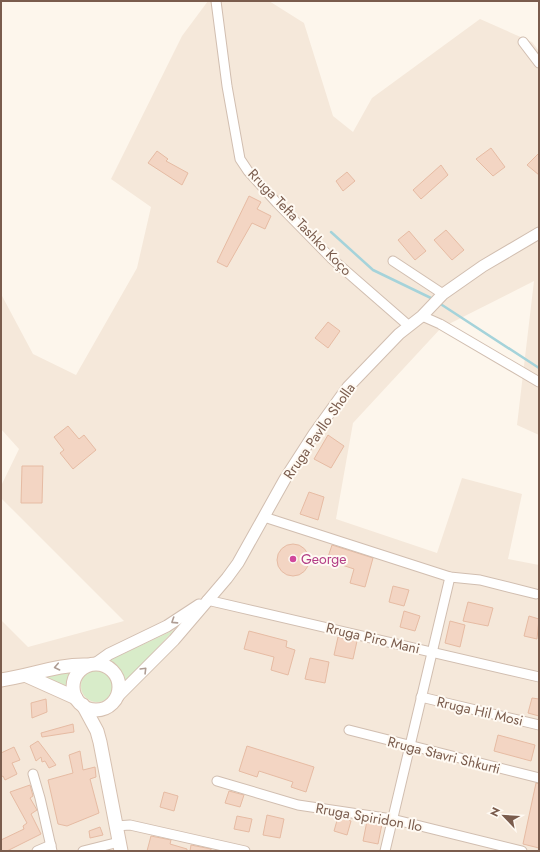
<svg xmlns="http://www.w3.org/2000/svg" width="540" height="852" viewBox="0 0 540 852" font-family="Jost,sans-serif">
	<rect width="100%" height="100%" fill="#fdf6ec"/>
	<polygon fill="#f5e8da" points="208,1 269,1 304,23 333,116 353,132 372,98 480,19 532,42 539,51 539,435 517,425 534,281 441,328 353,423 336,519 437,553 462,478 522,494 508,559 539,565 539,851 1,851 1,620 28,647 124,621 1,498 1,486 19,449 1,429 1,294 33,354 76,375 137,268 151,207 111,179 182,36"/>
	<g fill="#d8ecc9">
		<path d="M 174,630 L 125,682 C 122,671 117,667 106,662 Z"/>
		<circle cx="97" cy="686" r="16"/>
		<polygon points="73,671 69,682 70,690 39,677"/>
	</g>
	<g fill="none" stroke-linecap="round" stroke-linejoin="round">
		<g stroke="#a5d3da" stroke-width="2.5">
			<polyline points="331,232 373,270 433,299"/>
			<polyline points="439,303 539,368"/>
		</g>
	</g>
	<g fill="#f3d5c3" stroke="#e6bba3">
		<polygon points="491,148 505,167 493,176 476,159"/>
		<polygon points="157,151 168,159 166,161 188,173 182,185 148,163"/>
		<polygon points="539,153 539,175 527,165"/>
		<polygon points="441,165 448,175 421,199 413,190"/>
		<polygon points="347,172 355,181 343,191 336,181"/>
		<polygon points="249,196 261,202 257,209 271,216 265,229 252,223 227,267 217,262"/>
		<polygon points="446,230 464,250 452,260 434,240"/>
		<polygon points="409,231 426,251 415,260 398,240"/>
		<polygon points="328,322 340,331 328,348 315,338"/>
		<polygon points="68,426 79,439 84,435 96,450 73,469 60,453 64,450 54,437"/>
		<polygon points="328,435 344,446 331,468 314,459"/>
		<polygon points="22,466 43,466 42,503 21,503"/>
		<polygon points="309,492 324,497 318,520 300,514"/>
		<circle cx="293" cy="560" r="16"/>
		<polygon points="332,545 373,558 365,587 350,583 354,569 327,560"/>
		<polygon points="393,586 409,590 404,606 389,602"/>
		<polygon points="468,602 493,608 488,626 463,621"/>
		<polygon points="404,611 420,616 415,631 400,627"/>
		<polygon points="529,616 539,619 537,639 524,636"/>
		<polygon points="450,621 465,625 460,647 445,643"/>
		<polygon points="249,631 287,641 286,647 295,650 288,675 271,670 274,657 244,649"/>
		<polygon points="338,637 357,641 353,659 334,655"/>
		<polygon points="310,658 329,662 325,683 305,679"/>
		<polygon points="532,698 539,699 539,716 528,713"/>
		<polygon points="46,699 47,712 32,718 31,703"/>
		<polygon points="73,724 74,732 42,737 41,733"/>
		<polygon points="498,735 535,745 531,761 494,751"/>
		<polygon points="38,741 45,750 56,765 49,768 45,761 42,762 41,757 36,761 30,746"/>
		<polygon points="247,746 314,767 306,792 291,787 293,782 259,771 257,777 239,771"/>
		<polygon points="14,747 20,760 12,763 17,774 5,780 3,776 1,777 1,753"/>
		<polygon points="80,751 83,770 95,767 96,777 90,779 99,813 67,826 58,824 48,780 73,773 69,755"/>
		<polygon points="536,783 539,784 539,848 523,844"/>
		<polygon points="30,785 33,796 30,798 37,810 31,814 41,834 7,851 1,851 1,840 24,829 23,826 27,823 10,792"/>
		<polygon points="229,791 244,795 240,807 225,803"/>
		<polygon points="164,792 178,796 174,811 160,807"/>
		<polygon points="267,815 284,819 280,838 263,835"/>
		<polygon points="237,816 252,819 249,832 234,829"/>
		<polygon points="338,817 351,821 347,835 334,831"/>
		<polygon points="367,821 382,824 378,844 363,841"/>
		<polygon points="100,827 103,835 90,838 89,831"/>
		<polygon points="151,836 171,840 170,844 187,849 187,851 147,851"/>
		<polygon points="191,845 211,849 211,851 190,851"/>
	</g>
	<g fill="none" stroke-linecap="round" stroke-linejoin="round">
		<defs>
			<g id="minor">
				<polyline points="216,1 227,86 240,159 248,171 277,203 331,258 409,326"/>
				<polyline points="523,42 539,63"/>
				<polyline points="393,261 443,294"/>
				<polyline points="422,316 440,324 539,382"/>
				<polyline points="264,517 450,577 480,580 536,594"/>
				<polyline points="207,600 539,677"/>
				<polyline points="421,697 539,725"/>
				<polyline points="349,730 539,778"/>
				<polyline points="33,774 40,798 52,851"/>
				<polyline points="217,781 298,805 392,819 522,851"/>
				<polyline points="116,826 130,825 245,851"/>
				<polyline points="37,851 51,845"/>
				<polyline points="83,851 119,842"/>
				<polyline points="385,851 450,577"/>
			</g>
			<g id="tertiary">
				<polyline points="95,664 109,654 167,626 199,605"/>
				<polyline points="116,698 174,640 227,578 238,563 285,479 314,434 348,387 399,334 422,316 443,294 483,266 539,233"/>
			</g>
			<g id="secondary">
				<circle cx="96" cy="687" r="23"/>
				<polyline points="27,676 76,698"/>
				<path d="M 1,680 C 30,676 58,664 87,665"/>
				<polyline points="83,705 97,731 100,742 121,851"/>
			</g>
		</defs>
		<use href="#minor" stroke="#d1beb0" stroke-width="11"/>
		<use href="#tertiary" stroke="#d1beb0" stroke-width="13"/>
		<use href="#secondary" stroke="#d6c0b0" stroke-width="15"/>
		<use href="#minor" stroke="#fff" stroke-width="9"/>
		<use href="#tertiary" stroke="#fff" stroke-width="11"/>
		<use href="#secondary" stroke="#fff" stroke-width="13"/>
	</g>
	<defs><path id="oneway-chevron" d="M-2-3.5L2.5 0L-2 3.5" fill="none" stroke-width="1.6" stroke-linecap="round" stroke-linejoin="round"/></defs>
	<g stroke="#af9d94">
		<use href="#oneway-chevron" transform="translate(174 621) rotate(147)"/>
		<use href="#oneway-chevron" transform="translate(57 667) rotate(168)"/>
		<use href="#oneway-chevron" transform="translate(144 670) rotate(-45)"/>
	</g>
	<circle fill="#d1479c" stroke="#fffaf3" stroke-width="1.5" cx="293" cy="559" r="4"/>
	<g text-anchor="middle" stroke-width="4" stroke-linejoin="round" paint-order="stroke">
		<g font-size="14" fill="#7a5c4d" stroke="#fffaf3">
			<text transform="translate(300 222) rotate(46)" y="5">Rruga Tefta Tashko Koço</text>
			<text transform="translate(319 431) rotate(-55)" y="5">Rruga Pavllo Sholla</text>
			<text transform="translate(373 638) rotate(13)" y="5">Rruga Piro Mani</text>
			<text transform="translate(480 711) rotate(13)" y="5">Rruga Hil Mosi</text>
			<text transform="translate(444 755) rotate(14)" y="5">Rruga Stavri Shkurti</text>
			<text transform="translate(369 817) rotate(10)" y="5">Rruga Spiridon Ilo</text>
		</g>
		<g font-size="14" fill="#b23c85" stroke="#fffaf3" text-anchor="start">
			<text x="301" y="564">George</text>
		</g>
	</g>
	<rect width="540" height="852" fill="none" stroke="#7a5c4d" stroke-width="4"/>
	<g transform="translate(504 816) rotate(295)" stroke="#fffaf3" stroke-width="3" paint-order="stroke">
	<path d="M0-3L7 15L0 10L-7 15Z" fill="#7a5c4d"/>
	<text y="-6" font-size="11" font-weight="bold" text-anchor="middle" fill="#7a5c4d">N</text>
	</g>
</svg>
